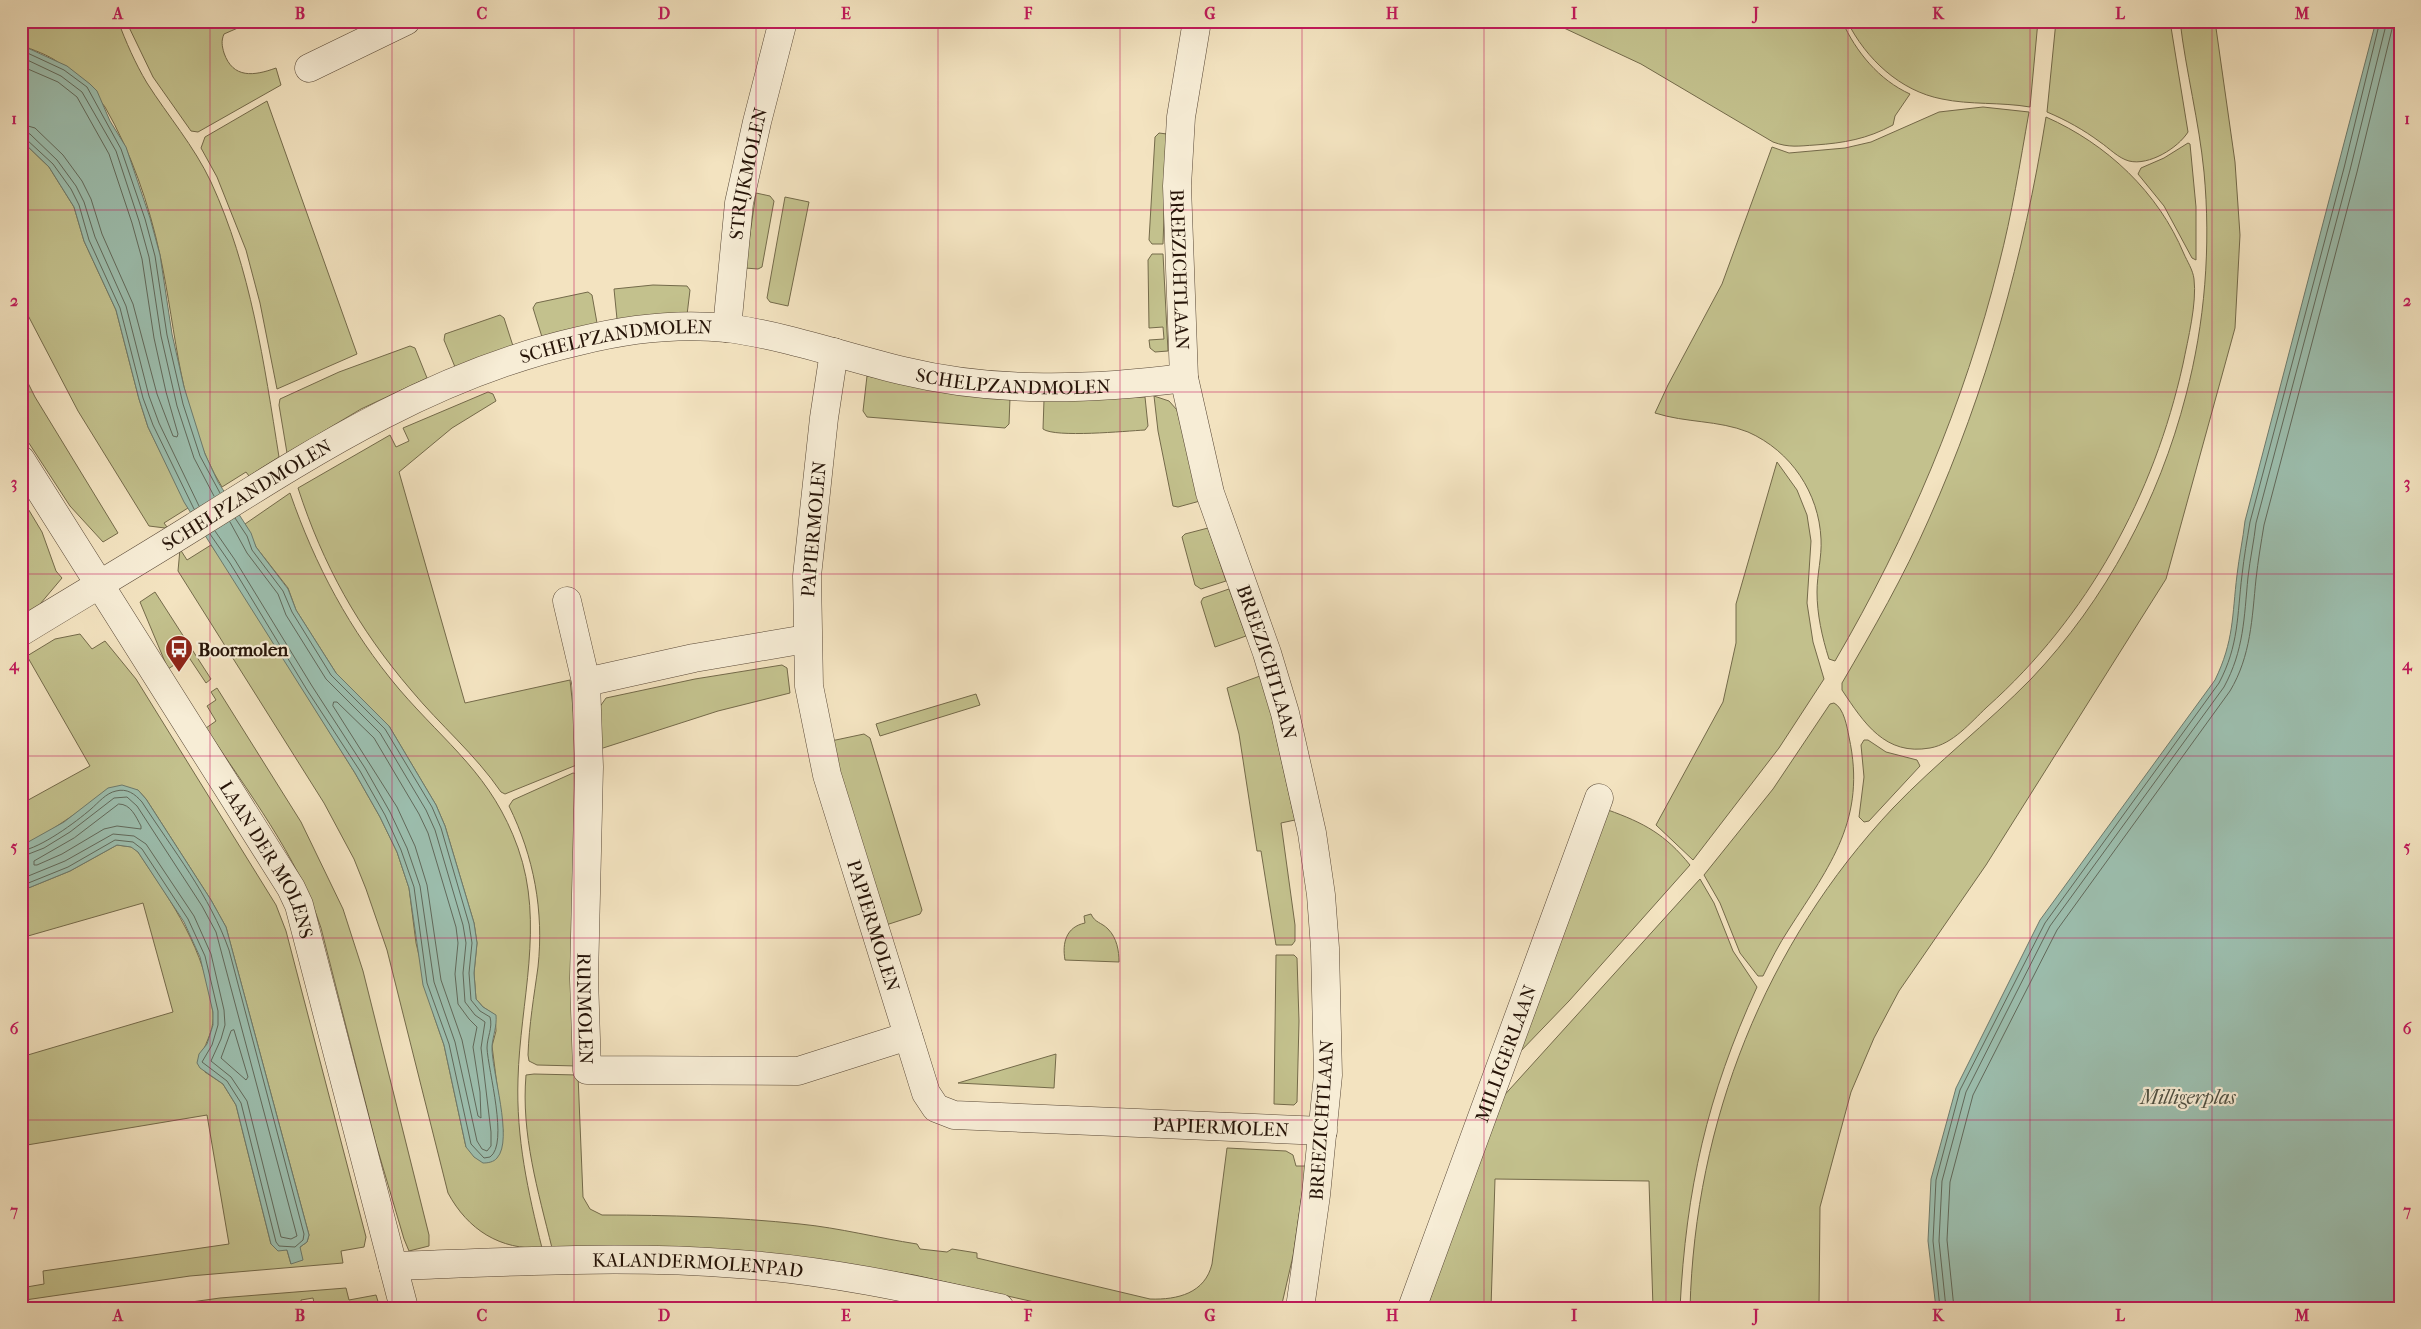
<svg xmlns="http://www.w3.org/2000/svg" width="2421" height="1329" viewBox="0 0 2421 1329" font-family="'IM FELL French Canon',serif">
	<rect width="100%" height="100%" fill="#f3e3c0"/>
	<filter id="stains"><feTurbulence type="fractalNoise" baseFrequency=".004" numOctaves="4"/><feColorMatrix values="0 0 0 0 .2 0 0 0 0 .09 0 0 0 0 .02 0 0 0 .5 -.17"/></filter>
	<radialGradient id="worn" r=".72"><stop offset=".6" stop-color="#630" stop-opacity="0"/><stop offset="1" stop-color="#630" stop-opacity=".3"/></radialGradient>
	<g fill="#c3c18d" stroke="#746a4a">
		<path d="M 21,21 L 118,21 C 126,42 135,63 147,83 C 168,116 194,146 211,182 C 251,269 264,363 279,457 L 249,476 L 246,472 L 222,487 C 179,417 177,333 160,255 C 149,204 131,152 105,107 C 98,97 69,71 59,63 C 49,55 33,50 21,45 Z"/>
		<path d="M 126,21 L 246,21 L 247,24 L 224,34 C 221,41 222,46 224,53 C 233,79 254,76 276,68 L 281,85 L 198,132 L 191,131 L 153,77 Z"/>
		<path d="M 1549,21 L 1711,21 L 1719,26 L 1722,21 L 1842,21 C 1856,52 1879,80 1910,94 L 1895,116 L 1893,125 C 1867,139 1844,143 1815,145 C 1799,146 1789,148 1773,142 L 1641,64 Z"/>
		<path d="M 1847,21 L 2038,21 L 2030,107 C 2001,102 1970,105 1942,99 C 1900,91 1866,59 1847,21 Z"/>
		<path d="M 2056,21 L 2170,21 L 2188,132 C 2178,148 2149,166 2129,161 C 2118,158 2109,148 2100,142 C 2084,130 2066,120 2047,112 Z"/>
		<path d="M 2180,21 L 2215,21 L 2235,162 L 2240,235 L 2235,328 L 2166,579 L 1986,865 L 1899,991 L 1874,1038 L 1851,1092 L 1820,1207 L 1819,1308 L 1690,1308 C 1695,1122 1765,944 1893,808 C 1937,762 1987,724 2031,679 C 2106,600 2159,500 2186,395 C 2205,323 2211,246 2204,172 C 2199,121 2186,72 2180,21 Z"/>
		<polygon points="267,101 357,354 277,389 260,303 246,250 217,177 201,148 205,137"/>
		<path d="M 1983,107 L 2029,112 C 2020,163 2012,214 1999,264 C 1964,404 1908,536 1835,661 L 1829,659 C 1822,637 1817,614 1817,592 C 1817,574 1822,557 1821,539 C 1819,493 1791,451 1748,432 C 1718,420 1686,423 1655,413 L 1668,385 L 1722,284 L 1772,147 L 1789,153 L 1845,148 L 1871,142 L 1939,112 Z"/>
		<path d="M 2046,117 C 2107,144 2158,192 2184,254 C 2187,261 2193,270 2194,279 C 2197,303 2188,339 2183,364 C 2154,495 2088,617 1987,707 C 1970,723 1953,744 1930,748 C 1885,756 1864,723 1842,690 L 1842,683 C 1873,630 1904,576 1929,519 C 1986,391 2024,256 2046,117 Z"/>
		<polygon points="1159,133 1167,134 1163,244 1152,244 1149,240 1155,137"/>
		<polygon points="21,140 49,167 74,207 84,241 116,310 139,399 148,427 188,508 164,523 167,527 165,528 149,526 78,411 21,302"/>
		<polygon points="2188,143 2190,144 2196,207 2196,260 2192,258 2164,206 2138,174 2141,168 2164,158"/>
		<polygon points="756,193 770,196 774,201 762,267 758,269 745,268"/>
		<polygon points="785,197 809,202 788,306 770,302 767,298"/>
		<polygon points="1152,254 1163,254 1168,351 1155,352 1150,348 1149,340 1164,339 1163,327 1149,328 1148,260"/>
		<polygon points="653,285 687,286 690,290 687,315 617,319 614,289"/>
		<polygon points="588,292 592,295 597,323 542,337 533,308 536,303"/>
		<polygon points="500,315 504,318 513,346 455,367 444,340 445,334"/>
		<polygon points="410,346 415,348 427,378 361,409 287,453 279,405 280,399 339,372"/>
		<polygon points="21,369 35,397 118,533 103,542 70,506 21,431"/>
		<polygon points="867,376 945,391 1010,398 1009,424 1005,428 867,417 863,411"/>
		<path d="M 488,392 L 493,394 L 496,401 L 452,428 L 399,472 L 465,703 L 570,680 L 579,764 L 505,794 L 501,792 C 475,754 440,725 411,690 C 358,628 323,565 298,488 L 390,435 L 396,447 L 409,441 L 403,428 Z"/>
		<polygon points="1154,396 1169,401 1177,410 1200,501 1178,507 1173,506 1158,431"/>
		<path d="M 1145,397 L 1148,426 L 1145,430 C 1126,431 1055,438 1043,429 L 1044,400 Z"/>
		<polygon points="1777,462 1797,490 1807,515 1811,541 1807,603 1813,642 1824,679 1779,748 1693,860 1656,825 1723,702 1736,643 1736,604"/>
		<path d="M 290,493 C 315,565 350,631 399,689 C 447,745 492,775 518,848 C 545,924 520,1002 518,1079 C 516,1138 528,1192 542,1248 C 500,1250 468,1230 448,1193 L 387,950 L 366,889 L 354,859 L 324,803 L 178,571 L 180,549 L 187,560 L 211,545 L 226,566 L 355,773 L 380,817 L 397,852 L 409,888 L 416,943 L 434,1016 L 444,1045 L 466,1147 L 503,1132 L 492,1046 L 496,1031 L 495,1015 L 483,1007 L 476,999 L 474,973 L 477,943 L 474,923 L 445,826 L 436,805 L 389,726 L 336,673 L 296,610 L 288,588 L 256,547 L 245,524 Z"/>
		<polygon points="21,497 42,532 56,571 62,578 35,610 21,619"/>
		<polygon points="1208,528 1226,581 1201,589 1195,585 1182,537 1185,534"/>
		<polygon points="1229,589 1246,636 1215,647 1201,602 1203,598"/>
		<polygon points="155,592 211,679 206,683 188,656 168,669 140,602"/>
		<path d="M 80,634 L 92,649 L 105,641 L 136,679 L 276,905 L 286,931 L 366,1237 L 364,1247 L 341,1251 L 343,1263 L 190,1276 L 25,1300 L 21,1298 L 21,1288 L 44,1284 L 43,1271 L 229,1244 L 207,1115 L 21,1146 L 21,1057 L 173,1012 L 143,903 L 21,938 L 21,891 L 70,871 L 117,845 L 132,847 L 138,852 C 173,904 205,949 213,1013 C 214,1028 209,1036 204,1049 C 202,1055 205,1065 205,1072 L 223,1084 L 236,1105 L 271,1244 L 287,1250 L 291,1264 L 300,1247 L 307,1242 L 309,1235 L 226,927 L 211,900 L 146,799 L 138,790 L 87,806 L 39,838 L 21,846 L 21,804 L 90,766 L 27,656 L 55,639 Z"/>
		<polygon points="782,665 787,668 790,693 718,711 600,749 594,715 606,698 695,679"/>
		<polygon points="1260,676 1270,709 1295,820 1281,823 1295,925 1295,941 1292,945 1276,945 1261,851 1257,851 1239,734 1227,688"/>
		<path d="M 217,688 L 301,822 L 343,909 L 363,971 L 429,1235 L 429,1246 L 409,1251 L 404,1239 L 376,1144 L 321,928 C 298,856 247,791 206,728 L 216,721 L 207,706 L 216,700 L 211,692 Z"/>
		<polygon points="976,694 980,705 880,736 876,724"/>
		<path d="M 1834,703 C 1844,708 1847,727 1849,737 C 1867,819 1830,865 1789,929 C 1779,944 1771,960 1763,976 L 1758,976 L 1740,953 L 1720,903 L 1704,875 L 1773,789 L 1830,704 Z"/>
		<polygon points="864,734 870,738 922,910 920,914 886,925 831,741"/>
		<polygon points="1868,740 1886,752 1917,760 1920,766 1869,821 1864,822 1859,817 1864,777 1861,745 1864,740"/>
		<path d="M 573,773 L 580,775 L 577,1066 L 537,1065 L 529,1061 L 528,1055 C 529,1025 534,996 538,967 C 544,911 534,857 509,806 L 513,800 Z"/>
		<path d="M 1608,810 C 1644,823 1665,834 1690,865 L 1569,1001 L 1517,1055 Z"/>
		<path d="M 1700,879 L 1714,903 L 1733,951 L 1757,987 C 1707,1096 1686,1189 1680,1308 L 1653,1308 L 1649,1181 L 1495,1179 L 1491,1308 L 1427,1308 L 1461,1205 L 1500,1100 Z"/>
		<path d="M 1091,914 C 1095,923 1101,922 1108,929 C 1117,938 1119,951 1119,962 L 1065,960 C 1062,943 1066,927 1085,923 L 1084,916 Z"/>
		<polygon points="1276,955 1294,955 1297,958 1299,1021 1297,1102 1294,1105 1274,1104"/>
		<polygon points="1056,1054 1054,1088 958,1083"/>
		<path d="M 534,1074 L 578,1075 L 583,1197 L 590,1209 L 602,1215 C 668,1215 734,1217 800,1224 C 840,1228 878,1238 917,1244 L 920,1249 L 947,1252 L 952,1249 L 977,1253 L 977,1258 L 1150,1299 C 1178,1300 1205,1293 1212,1264 L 1227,1148 L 1286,1151 L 1293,1155 L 1296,1166 L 1306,1166 L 1293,1256 L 1281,1308 L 1061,1308 L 914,1275 L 793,1256 L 682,1248 L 552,1248 C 538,1191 521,1134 526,1075 Z"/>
		<polygon points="346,1288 349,1300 376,1295 380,1308 315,1308 313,1298 301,1300 302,1308 148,1308 220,1298"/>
	</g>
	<g fill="#9cbeae" stroke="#6d7a6c">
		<path d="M 2376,21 L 2400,21 L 2400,1308 L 1936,1308 L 1928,1241 L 1931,1179 L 1956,1088 L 2040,920 L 2215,680 C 2234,641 2232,616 2237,575 C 2239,557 2243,539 2245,521 Z"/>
		<path d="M 21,45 L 67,66 L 90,84 L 97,91 L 110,121 L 126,147 L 150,218 L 160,255 L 172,334 L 184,387 L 205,454 L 218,482 L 251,533 L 256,547 L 288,589 L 296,610 L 336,673 L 389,726 L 436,805 L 445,826 L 474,923 L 477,943 L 474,973 L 476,999 L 483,1007 L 496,1015 C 497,1027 493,1035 492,1046 C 491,1070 514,1140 497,1158 C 494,1162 488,1163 483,1163 L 474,1157 L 466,1147 L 444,1045 L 423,985 L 409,888 L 397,852 L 380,817 L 355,773 L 184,502 L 148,427 L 139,399 L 116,310 L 84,241 L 74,207 L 49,167 L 21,140 Z"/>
		<polygon points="122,785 138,790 146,799 211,900 226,927 309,1235 307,1242 300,1247 303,1260 291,1264 287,1250 278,1251 271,1244 236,1105 223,1084 200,1068 197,1063 199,1054 207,1044 213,1025 213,1012 200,957 184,922 138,852 131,847 117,845 70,871 21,891 21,846 64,822 108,788"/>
	</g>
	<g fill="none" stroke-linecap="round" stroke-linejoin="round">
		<g stroke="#61695b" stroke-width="1">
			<polyline points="21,50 64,70 87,87 121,149 145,219 155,256 167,335 183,404 200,456 220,493"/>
			<polyline points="21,57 61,76 82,92 116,151 139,221 149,257 161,336 177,406 194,458 214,496"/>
			<polyline points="21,66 58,82 77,97 109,154 132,223 142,259 154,338 166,392 178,434 177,437 173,436 157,394 133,304 102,234 91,199 82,181 63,155 35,128 21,124"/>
			<polyline points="21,131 30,134 57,160 76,186 84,202 95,237 126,306 149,396 159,423 199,506"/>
			<polyline points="21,137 26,139 53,164 71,189 79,205 89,240 120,308 143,398 153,425 194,509"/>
			<polyline points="215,531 235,560 312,686 365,768 390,812 407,848 420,886 434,982 455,1042 477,1141 482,1149 487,1151 491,1146 491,1132 481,1048 485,1022 475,1015 465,1002 463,973 466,943 463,925 435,830 426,810 380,733 326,679 286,615 278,594 247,553 230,522"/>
			<path d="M 210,534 L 230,563 L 307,690 L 360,771 L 385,815 L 401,850 L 414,887 L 427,983 L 449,1044 L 471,1144 L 484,1158 L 490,1157 C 509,1144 488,1070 487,1048 C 487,1037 493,1028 490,1017 L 480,1011 L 471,1000 L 469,973 L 472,943 L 469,924 L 441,828 L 432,807 L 385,729 L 331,675 L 292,612 L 283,591 L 252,550 L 247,536 L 235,518"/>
			<polygon points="334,702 337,702 374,738 419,814 428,833 456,927 458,943 455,974 458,1004 469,1019 477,1027 473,1047 480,1092 481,1118 478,1116 462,1040 441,980 427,885 415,846 397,807 333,706"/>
			<path d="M 119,804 C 131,804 136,817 141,826 L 141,829 L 117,826 L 104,829 L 62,854 L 37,865 L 34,865 L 34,861 L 74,838 Z"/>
			<path d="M 21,851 C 41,848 76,822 91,809 C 98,803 106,793 116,791 C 127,788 135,794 142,802 C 173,850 210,896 229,950 L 304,1234 L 303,1240 L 295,1247 L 279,1246 L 276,1242 L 241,1103 L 227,1081 L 202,1062 L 212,1045 L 218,1025 L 218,1011 L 205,956 L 188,919 L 142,849 L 133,842 L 115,840 L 68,867 L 21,886"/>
			<polyline points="21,857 44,848 70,832 114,798 127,797 137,806 202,906 216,932 297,1236 291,1239 281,1237 247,1101 231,1077 211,1061 221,1039 225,1025 224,1010 211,954 194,916 146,844 134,836 113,834 65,861 21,879"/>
			<polygon points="234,1030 248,1077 246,1080 221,1058 231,1031"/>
			<path d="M 1940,1308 L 1933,1241 L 1936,1180 L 1960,1090 L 2045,923 L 2219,683 C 2239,645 2237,616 2242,575 C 2244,557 2247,540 2250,522 L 2344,168 L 2380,21"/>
			<path d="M 1946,1308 L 1939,1241 L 1942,1181 L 1966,1092 L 2050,926 L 2224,687 C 2244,650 2244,618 2248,577 C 2250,559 2254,541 2256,523 L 2350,170 L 2387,21"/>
			<path d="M 1954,1308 L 1947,1240 L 1950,1182 L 1973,1095 L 2057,930 L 2230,691 C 2251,656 2252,618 2256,579 C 2258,561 2261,543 2264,525 L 2357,172 L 2394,21"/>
		</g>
		<defs>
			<g id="street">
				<path id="s1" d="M 1197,21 L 1181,117 L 1177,186 L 1184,378 L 1210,493 L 1267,653 L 1285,713 L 1312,833 L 1321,895 L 1325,948 L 1328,1075 L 1316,1195 L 1300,1308"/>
				<polyline points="309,68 406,21"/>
				<path id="s2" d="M 727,328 L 739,203 L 757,122 L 783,21"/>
				<path id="s3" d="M 834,352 L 824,418 L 807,576 L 809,686 L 827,775 L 926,1093 L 936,1108 L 954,1115 L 1323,1131"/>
				<path id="s4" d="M 21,460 L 291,888 L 299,905 L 404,1308"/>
				<polyline points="567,601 586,682"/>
				<path id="s5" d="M 21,632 C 78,597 136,563 192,528 C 316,450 434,374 579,341 C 627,329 678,323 727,328 C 787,336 845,357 904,371 C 995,393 1091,390 1184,378"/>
				<path id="s6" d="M 806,639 L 694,658 L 586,682 L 589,767 L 584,978 L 587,1070 L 798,1071 L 908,1036"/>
				<path id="s7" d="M 393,1266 C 508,1262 623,1255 738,1264 C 827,1270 913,1289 1000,1308"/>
				<path id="s8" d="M 1412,1308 L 1599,798"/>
			</g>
		</defs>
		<use href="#street" stroke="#594836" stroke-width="29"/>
		<use href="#street" stroke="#f7edd6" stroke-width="28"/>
	</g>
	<path fill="none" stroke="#c2185b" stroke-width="1" stroke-opacity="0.55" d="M 210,21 L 210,1308M 392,21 L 392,1308M 574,21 L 574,1308M 756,21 L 756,1308M 938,21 L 938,1308M 1120,21 L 1120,1308M 1302,21 L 1302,1308M 1484,21 L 1484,1308M 1666,21 L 1666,1308M 1848,21 L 1848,1308M 2030,21 L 2030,1308M 2212,21 L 2212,1308M 21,210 L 2400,210M 21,392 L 2400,392M 21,574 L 2400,574M 21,756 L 2400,756M 21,938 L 2400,938M 21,1120 L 2400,1120"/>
	<defs>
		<symbol id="bus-pin" viewBox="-11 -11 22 30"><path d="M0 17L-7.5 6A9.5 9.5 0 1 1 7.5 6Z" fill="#8f2418" stroke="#f7edd6"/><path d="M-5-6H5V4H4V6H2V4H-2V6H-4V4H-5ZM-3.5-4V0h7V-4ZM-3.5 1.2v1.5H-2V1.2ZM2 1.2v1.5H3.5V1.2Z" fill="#fff"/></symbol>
	</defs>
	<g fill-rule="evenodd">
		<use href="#bus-pin" x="163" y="633" width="32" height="43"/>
	</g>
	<g text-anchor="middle" stroke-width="4.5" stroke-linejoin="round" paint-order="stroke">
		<g font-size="19" fill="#261408" stroke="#f7edd6">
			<text dy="7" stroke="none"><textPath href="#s2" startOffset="156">STRIJKMOLEN</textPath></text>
			<text dy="7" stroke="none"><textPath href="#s1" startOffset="250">BREEZICHTLAAN</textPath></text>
			<text dy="7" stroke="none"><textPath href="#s5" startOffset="669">SCHELPZANDMOLEN</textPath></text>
			<text dy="7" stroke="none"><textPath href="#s5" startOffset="1074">SCHELPZANDMOLEN</textPath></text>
			<text dy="7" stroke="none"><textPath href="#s5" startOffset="264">SCHELPZANDMOLEN</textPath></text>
			<text transform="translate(813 529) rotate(-85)" y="7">PAPIERMOLEN</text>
			<text dy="7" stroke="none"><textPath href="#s1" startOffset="655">BREEZICHTLAAN</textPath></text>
			<text dy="7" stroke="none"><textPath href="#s4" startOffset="470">LAAN DER MOLENS</textPath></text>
			<text dy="7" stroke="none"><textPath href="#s3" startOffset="584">PAPIERMOLEN</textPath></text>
			<text dy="7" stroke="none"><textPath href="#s6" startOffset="551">RUNMOLEN</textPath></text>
			<text dy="7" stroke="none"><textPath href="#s8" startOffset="271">MILLIGERLAAN</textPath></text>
			<text transform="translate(1321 1120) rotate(-86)" y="7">BREEZICHTLAAN</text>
			<text dy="7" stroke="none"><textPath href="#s3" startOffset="1064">PAPIERMOLEN</textPath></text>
			<text dy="7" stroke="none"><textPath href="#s7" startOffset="305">KALANDERMOLENPAD</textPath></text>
		</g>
		<g font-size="19" font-weight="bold" fill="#261408" stroke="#f7edd6" text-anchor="start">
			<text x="198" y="656">Boormolen</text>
		</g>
		<g font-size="20" font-style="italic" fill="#4f5042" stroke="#f7edd6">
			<text x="2188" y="1104">Milligerplas</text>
		</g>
	</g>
	<rect width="2421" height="1329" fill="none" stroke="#f3e3c0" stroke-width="55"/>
	<rect x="28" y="28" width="2366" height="1274" fill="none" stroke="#c2185b" stroke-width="2"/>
	<g font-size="16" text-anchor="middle" font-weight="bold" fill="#c2185b">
		<text x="118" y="19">A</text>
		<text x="300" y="19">B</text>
		<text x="482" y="19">C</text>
		<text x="664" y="19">D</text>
		<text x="846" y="19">E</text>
		<text x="1028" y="19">F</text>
		<text x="1210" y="19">G</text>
		<text x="1392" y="19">H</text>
		<text x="1574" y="19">I</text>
		<text x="1756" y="19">J</text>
		<text x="1938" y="19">K</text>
		<text x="2120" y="19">L</text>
		<text x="2302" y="19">M</text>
		<text x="14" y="124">1</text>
		<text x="2407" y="124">1</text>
		<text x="14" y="306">2</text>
		<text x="2407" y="306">2</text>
		<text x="14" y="488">3</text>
		<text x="2407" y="488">3</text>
		<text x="14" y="670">4</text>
		<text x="2407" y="670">4</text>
		<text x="14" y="852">5</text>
		<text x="2407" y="852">5</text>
		<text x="14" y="1034">6</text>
		<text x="2407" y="1034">6</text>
		<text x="14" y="1216">7</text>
		<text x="2407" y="1216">7</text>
		<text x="118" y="1321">A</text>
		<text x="300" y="1321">B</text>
		<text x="482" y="1321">C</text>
		<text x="664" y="1321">D</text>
		<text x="846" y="1321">E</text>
		<text x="1028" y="1321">F</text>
		<text x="1210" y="1321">G</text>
		<text x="1392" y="1321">H</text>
		<text x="1574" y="1321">I</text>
		<text x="1756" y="1321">J</text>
		<text x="1938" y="1321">K</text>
		<text x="2120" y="1321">L</text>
		<text x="2302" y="1321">M</text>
	</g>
	<rect width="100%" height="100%" filter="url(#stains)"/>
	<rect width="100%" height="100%" fill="url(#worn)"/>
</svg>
